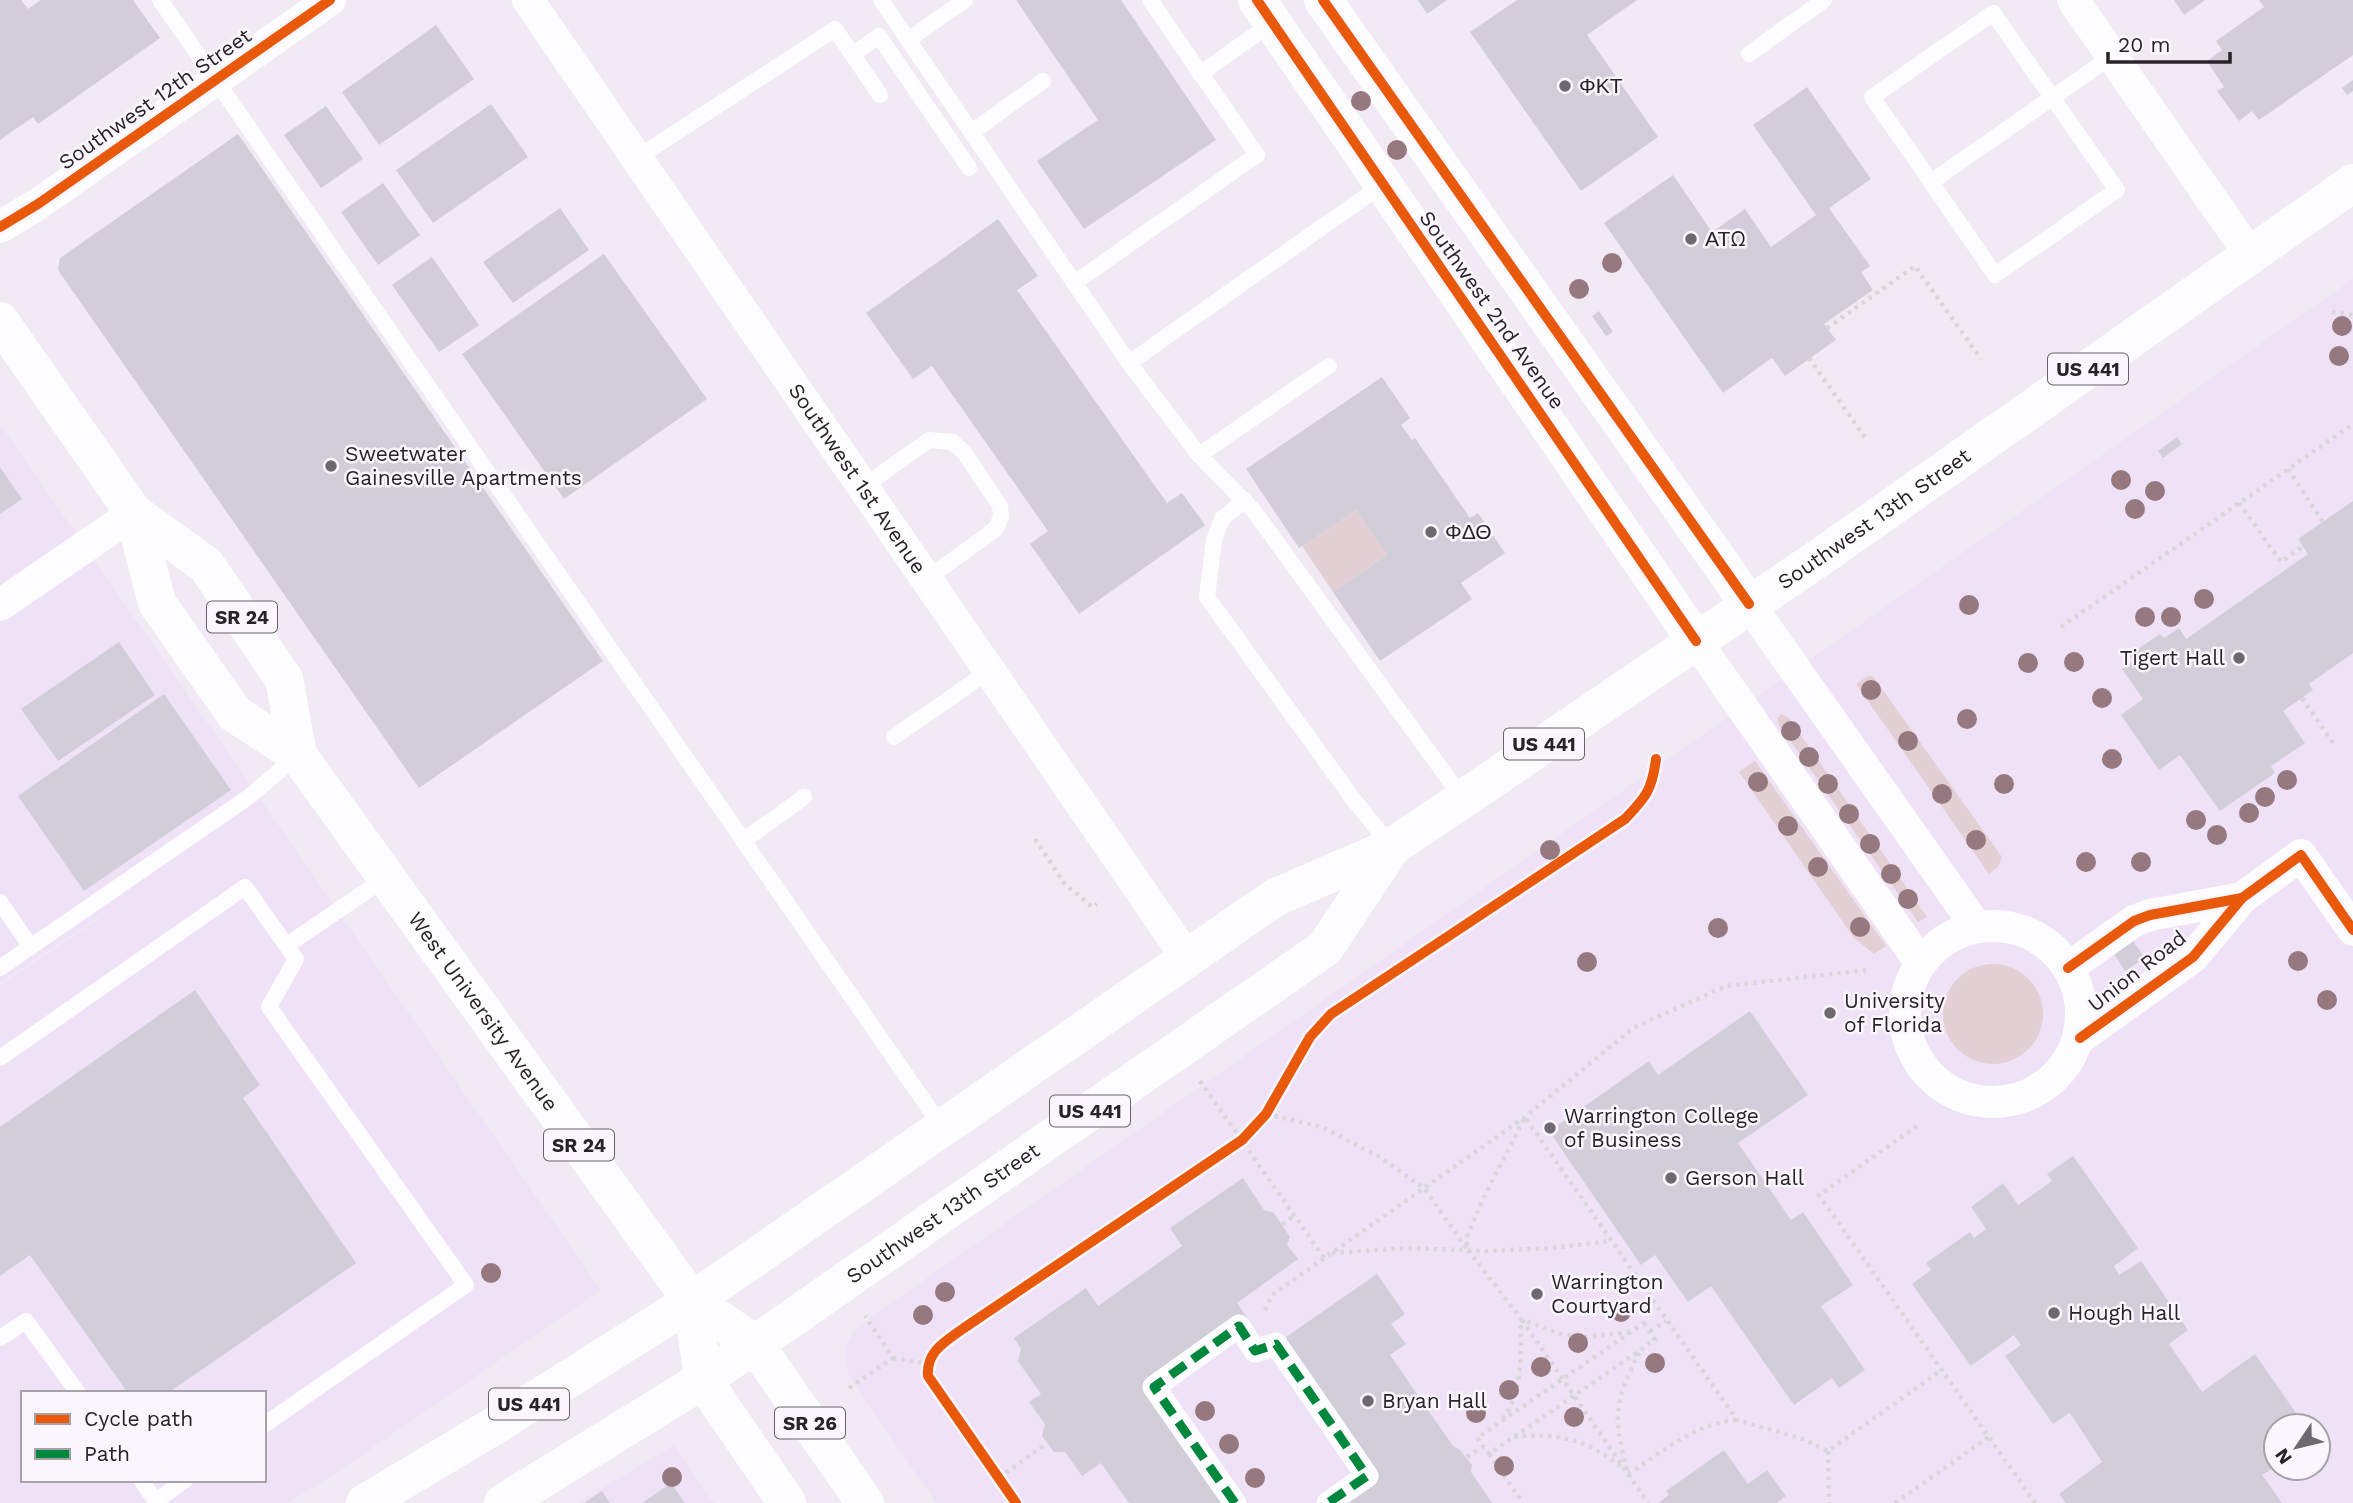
<svg xmlns="http://www.w3.org/2000/svg" width="2353" height="1503" viewBox="0 0 2353 1503" font-family="'Work Sans',sans-serif">
	<rect width="100%" height="100%" fill="#f1eaf5"/>
	<g fill="#efe2f6" fill-rule="evenodd">
		<path d="M 2353,279 L 2353,1503 L 936,1503 L 861,1394 L 847,1371 L 845,1354 L 846,1346 L 851,1335 L 860,1325 ZM 2276,1426 L 2318,1426 L 2318,1468 L 2276,1468 Z"/>
		<path d="M 0,424 L 601,1290 L 339,1471 L 288,1503 L 0,1503 L 0,986 L 156,879 L 0,983 ZM 23,1393 L 264,1393 L 264,1480 L 23,1480 Z"/>
		<polygon points="674,1445 714,1503 577,1503"/>
	</g>
	<g fill="#e2d0d4">
		<polygon points="1356,510 1387,555 1333,592 1302,546"/>
		<polygon points="1868,676 1872,676 1875,679 2002,857 1998,867 1989,874 1856,684"/>
		<polygon points="1781,714 1789,718 1927,917 1918,922 1779,725 1777,718"/>
		<polygon points="1755,761 1886,946 1874,954 1854,938 1739,772"/>
		<circle cx="1993" cy="1014" r="50"/>
	</g>
	<g fill="#d1ced9">
		<polygon points="0,0 21,0 28,9 41,0 133,0 160,38 38,124 33,117 0,140"/>
		<polygon points="1016,0 1121,0 1216,140 1084,229 1037,161 1098,120"/>
		<polygon points="1418,0 1447,0 1427,14"/>
		<polygon points="1517,0 1637,0 1587,35 1658,137 1581,191 1470,32"/>
		<polygon points="2174,0 2205,0 2184,15"/>
		<polygon points="2259,0 2353,0 2353,55 2259,120 2252,111 2239,121 2217,91 2224,87 2207,61 2222,50 2216,41 2264,7"/>
		<polygon points="436,25 474,79 379,145 342,92"/>
		<polygon points="2353,80 2353,91 2347,95 2342,88"/>
		<polygon points="1807,87 1871,179 1829,208 1870,266 1861,272 1873,290 1824,324 1836,340 1785,376 1772,358 1723,393 1604,223 1673,175 1712,232 1745,209 1771,247 1816,215 1753,125"/>
		<polygon points="491,104 528,157 433,223 396,170"/>
		<polygon points="326,106 363,159 321,188 284,135"/>
		<polygon points="238,134 603,661 419,788 58,270 60,258"/>
		<polygon points="383,183 420,235 378,265 341,212"/>
		<polygon points="560,208 589,250 513,303 483,262"/>
		<polygon points="998,219 1038,276 1017,290 1167,503 1182,493 1205,525 1079,614 1030,544 1048,531 932,366 913,379 866,313"/>
		<polygon points="604,254 707,399 564,499 462,354"/>
		<polygon points="432,257 479,325 439,352 392,285"/>
		<polygon points="1599,311 1613,332 1606,336 1592,316"/>
		<polygon points="1382,377 1410,418 1401,425 1412,440 1415,438 1470,518 1478,513 1505,553 1461,583 1472,599 1380,661 1333,592 1387,555 1356,510 1299,548 1246,469"/>
		<polygon points="2177,437 2182,444 2163,458 2158,451"/>
		<polygon points="0,467 22,499 0,514"/>
		<polygon points="2353,501 2353,653 2309,684 2313,690 2283,711 2305,743 2271,766 2275,773 2220,811 2180,755 2159,770 2121,715 2143,699 2122,669 2134,661 2129,655 2160,634 2164,638 2179,628 2186,639 2308,554 2298,539"/>
		<polygon points="119,642 155,695 58,761 21,709"/>
		<polygon points="164,694 231,790 84,891 18,796"/>
		<polygon points="2131,938 2145,958 2125,971 2112,951"/>
		<polygon points="195,990 260,1085 243,1098 356,1263 168,1393 128,1393 30,1255 0,1276 0,1127"/>
		<polygon points="1750,1011 1808,1095 1738,1143 1791,1220 1803,1212 1853,1285 1821,1306 1865,1370 1839,1388 1832,1378 1794,1405 1711,1286 1688,1302 1655,1255 1641,1265 1549,1131 1649,1061 1658,1075"/>
		<polygon points="2073,1156 2138,1248 2114,1266 2119,1275 2141,1261 2188,1330 2169,1344 2202,1392 2255,1354 2305,1426 2276,1426 2276,1466 2262,1475 2282,1503 2066,1503 2059,1494 2102,1462 2070,1413 2053,1424 2005,1356 2021,1345 2014,1335 1971,1366 1912,1284 1931,1270 1926,1263 1970,1232 1974,1238 1986,1229 1971,1207 2003,1183 2018,1205 2052,1181 2047,1174"/>
		<polygon points="1243,1178 1264,1210 1274,1213 1290,1237 1287,1245 1298,1259 1237,1303 1249,1320 1154,1387 1235,1503 1129,1503 1101,1463 1082,1476 1065,1452 1054,1452 1042,1436 1045,1424 1029,1402 1041,1394 1018,1361 1021,1349 1014,1338 1086,1288 1098,1306 1182,1246 1170,1228"/>
		<polygon points="1377,1274 1405,1314 1391,1324 1406,1344 1390,1355 1453,1446 1460,1450 1472,1465 1471,1472 1492,1503 1328,1503 1367,1476 1276,1344"/>
		<polygon points="1724,1450 1748,1484 1767,1470 1786,1496 1776,1503 1658,1503 1669,1495 1666,1491"/>
		<polygon points="671,1483 685,1503 642,1503"/>
		<polygon points="602,1491 610,1503 584,1503"/>
	</g>
	<g fill="none" stroke-linecap="round" stroke-linejoin="round">
		<g stroke="#d8d6da" stroke-width="4.5" stroke-dasharray="3.5 5" stroke-linecap="butt">
			<polyline points="2332,312 2353,315"/>
			<polyline points="1827,328 1915,266 1981,359"/>
			<polyline points="1809,358 1866,439"/>
			<polyline points="2288,469 2323,522"/>
			<polyline points="2239,503 2281,562 2303,546"/>
			<polyline points="2061,627 2353,424"/>
			<polyline points="2302,698 2335,746"/>
			<polyline points="1035,839 1064,883 1092,907 1097,904"/>
			<polyline points="1200,1081 1324,1258"/>
			<polyline points="1266,1114 1322,1127 1378,1156 1424,1188 1467,1249"/>
			<polyline points="1917,1126 1819,1195 2035,1503"/>
			<polyline points="1282,1224 1294,1216"/>
			<polyline points="1332,1253 1408,1248 1485,1251 1553,1248 1611,1241"/>
			<polyline points="1265,1310 1272,1295 1525,1117 1633,1028 1726,986 1867,970"/>
			<polyline points="1522,1320 1648,1503"/>
			<polygon points="1644,1323 1655,1340 1489,1454 1477,1438"/>
			<polyline points="1650,1331 1666,1321"/>
			<polyline points="1630,1332 1585,1337 1561,1334 1521,1319 1468,1250 1466,1239 1484,1197 1525,1117 1737,1420 1803,1439 1828,1451 1943,1369"/>
			<polyline points="893,1358 928,1364"/>
			<polyline points="849,1388 893,1358 865,1316"/>
			<path d="M 1503,1419 C 1523,1390 1521,1354 1521,1320"/>
			<path d="M 1514,1437 C 1556,1432 1590,1440 1622,1468"/>
			<polyline points="1828,1451 1829,1503"/>
			<polyline points="1489,1454 1523,1503"/>
			<polyline points="1467,1457 1483,1447"/>
			<path d="M 1627,1470 C 1612,1415 1615,1401 1640,1351"/>
			<path d="M 1628,1474 C 1662,1452 1694,1424 1736,1420"/>
			<polyline points="999,1478 1047,1443"/>
			<polyline points="1895,1503 1989,1437"/>
		</g>
		<g stroke="#fdfcfe" stroke-width="16">
			<polyline points="160,0 942,1127"/>
			<polyline points="881,0 1129,363 1199,455 1254,511 1463,799"/>
			<polyline points="908,40 965,0"/>
			<polyline points="853,54 879,36 969,168"/>
			<polyline points="1749,54 1824,0"/>
			<polyline points="1200,74 1273,22"/>
			<polyline points="972,132 1043,81"/>
			<polyline points="637,158 835,29 880,95"/>
			<path d="M 1931,182 L 1995,275 L 2117,190 L 1993,13 L 1872,97 L 1931,182 C 1992,140 2052,98 2112,56"/>
			<polyline points="1074,283 1257,155 1150,0"/>
			<polyline points="1129,363 1382,185"/>
			<polyline points="1199,455 1329,366"/>
			<polyline points="863,487 929,440 952,442 963,451 1000,506 1001,517 996,528 985,537 926,579"/>
			<polyline points="1245,500 1222,519 1214,540 1207,597 1353,799 1392,847"/>
			<polyline points="894,737 989,671"/>
			<polyline points="743,841 804,797"/>
			<polyline points="0,902 31,947"/>
			<polyline points="287,945 386,878"/>
			<polyline points="0,968 250,796 298,755"/>
			<polyline points="0,1058 245,887 296,959 269,1007 466,1285 264,1425"/>
			<polyline points="0,1338 26,1321 78,1393"/>
			<polyline points="141,1480 157,1503"/>
			<polyline points="156,1501 185,1480"/>
		</g>
		<polyline stroke="#fdfcfe" stroke-width="23" points="1235,1503 1154,1387 1239,1326 1255,1351 1276,1344 1367,1476 1328,1503"/>
		<g stroke="#fdfcfe" stroke-width="32">
			<path id="s1" d="M 528,0 L 1187,958"/>
			<polyline points="2073,0 2251,256"/>
			<polyline points="0,227 38,204 330,0"/>
			<polyline points="1749,604 1976,926"/>
			<polyline points="0,605 134,513"/>
			<polyline points="1696,641 1920,962"/>
			<circle cx="1993" cy="1014" r="88"/>
			<polyline points="2068,968 2134,921 2150,915 2242,898"/>
			<polyline points="2080,1038 2193,957 2242,898 2301,855 2353,930"/>
		</g>
		<g stroke="#fdfcfe" stroke-width="38">
			<polyline points="1257,0 1696,641"/>
			<polyline points="1323,0 1749,604"/>
		</g>
		<g stroke="#fdfcfe" stroke-width="38">
			<polyline points="0,321 134,513 206,565 284,679 298,755"/>
			<path id="s2" d="M 134,513 L 157,603 L 235,714 L 298,755 L 692,1301 L 754,1343 L 865,1503"/>
			<polyline points="692,1301 703,1380 787,1503"/>
			<path id="s3" d="M 365,1503 L 494,1426 L 692,1301 L 1276,897 L 1392,847 L 1822,556 L 2353,183"/>
			<path id="s4" d="M 503,1503 L 703,1380 L 1325,948 L 1392,847"/>
		</g>
		<polyline stroke="#00873e" stroke-width="9" stroke-dasharray="18 9" stroke-linecap="butt" points="1235,1503 1154,1387 1239,1326 1255,1351 1276,1344 1367,1476 1328,1503"/>
		<defs>
			<g id="cycleway">
				<polyline points="1257,0 1696,641"/>
				<polyline points="1323,0 1749,604"/>
				<polyline points="0,227 38,204 330,0"/>
				<polyline points="2068,968 2134,921 2150,915 2242,898"/>
				<polyline points="2080,1038 2193,957 2242,898 2301,855 2353,930"/>
				<path d="M 1016,1503 L 928,1376 C 926,1351 946,1341 964,1328 L 1242,1140 L 1266,1114 L 1310,1037 L 1331,1014 L 1625,819 C 1646,797 1652,790 1656,759"/>
			</g>
		</defs>
		<use href="#cycleway" stroke="#fbf6fe" stroke-width="15"/>
		<use href="#cycleway" stroke="#e8590c" stroke-width="10"/>
	</g>
	<g fill="#96797e">
		<circle cx="1361" cy="101" r="10"/>
		<circle cx="1397" cy="150" r="10"/>
		<circle cx="1612" cy="263" r="10"/>
		<circle cx="1579" cy="289" r="10"/>
		<circle cx="2342" cy="326" r="10"/>
		<circle cx="2339" cy="356" r="10"/>
		<circle cx="2121" cy="480" r="10"/>
		<circle cx="2155" cy="491" r="10"/>
		<circle cx="2135" cy="509" r="10"/>
		<circle cx="2204" cy="599" r="10"/>
		<circle cx="1969" cy="605" r="10"/>
		<circle cx="2145" cy="617" r="10"/>
		<circle cx="2171" cy="617" r="10"/>
		<circle cx="2074" cy="662" r="10"/>
		<circle cx="2028" cy="663" r="10"/>
		<circle cx="1871" cy="690" r="10"/>
		<circle cx="2102" cy="698" r="10"/>
		<circle cx="1967" cy="719" r="10"/>
		<circle cx="1791" cy="731" r="10"/>
		<circle cx="1908" cy="741" r="10"/>
		<circle cx="1809" cy="757" r="10"/>
		<circle cx="2112" cy="759" r="10"/>
		<circle cx="2287" cy="780" r="10"/>
		<circle cx="1758" cy="782" r="10"/>
		<circle cx="1828" cy="784" r="10"/>
		<circle cx="2004" cy="784" r="10"/>
		<circle cx="1942" cy="794" r="10"/>
		<circle cx="2265" cy="797" r="10"/>
		<circle cx="2249" cy="813" r="10"/>
		<circle cx="1849" cy="814" r="10"/>
		<circle cx="2196" cy="820" r="10"/>
		<circle cx="1788" cy="826" r="10"/>
		<circle cx="2217" cy="835" r="10"/>
		<circle cx="1976" cy="840" r="10"/>
		<circle cx="1870" cy="844" r="10"/>
		<circle cx="1550" cy="850" r="10"/>
		<circle cx="2086" cy="862" r="10"/>
		<circle cx="2141" cy="862" r="10"/>
		<circle cx="1818" cy="867" r="10"/>
		<circle cx="1891" cy="874" r="10"/>
		<circle cx="1908" cy="899" r="10"/>
		<circle cx="1860" cy="927" r="10"/>
		<circle cx="1718" cy="928" r="10"/>
		<circle cx="2298" cy="961" r="10"/>
		<circle cx="1587" cy="962" r="10"/>
		<circle cx="2327" cy="1000" r="10"/>
		<circle cx="491" cy="1273" r="10"/>
		<circle cx="945" cy="1292" r="10"/>
		<circle cx="1621" cy="1312" r="10"/>
		<circle cx="923" cy="1315" r="10"/>
		<circle cx="1578" cy="1343" r="10"/>
		<circle cx="1655" cy="1363" r="10"/>
		<circle cx="1541" cy="1367" r="10"/>
		<circle cx="1509" cy="1390" r="10"/>
		<circle cx="1205" cy="1411" r="10"/>
		<circle cx="1476" cy="1413" r="10"/>
		<circle cx="1574" cy="1417" r="10"/>
		<circle cx="1229" cy="1444" r="10"/>
		<circle cx="1504" cy="1466" r="10"/>
		<circle cx="672" cy="1477" r="10"/>
		<circle cx="1255" cy="1478" r="10"/>
	</g>
	<g fill="#6e6971" stroke="#fbf6fe" stroke-width="2.5">
		<circle cx="1565" cy="86" r="7"/>
		<circle cx="1691" cy="239" r="7"/>
		<circle cx="331" cy="466" r="7"/>
		<circle cx="1431" cy="532" r="7"/>
		<circle cx="2239" cy="658" r="7"/>
		<circle cx="1830" cy="1013" r="7"/>
		<circle cx="1550" cy="1128" r="7"/>
		<circle cx="1671" cy="1178" r="7"/>
		<circle cx="1537" cy="1294" r="7"/>
		<circle cx="2054" cy="1313" r="7"/>
		<circle cx="1368" cy="1401" r="7"/>
	</g>
	<g text-anchor="middle" stroke-width="5" stroke-linejoin="round" paint-order="stroke">
		<g fill="#fbf6fe" stroke="#67626a" stroke-width="2">
			<rect x="2048" y="353.5" width="80" height="31" rx="5"/>
			<rect x="207" y="601.5" width="70" height="31" rx="5"/>
			<rect x="1504" y="728.5" width="80" height="31" rx="5"/>
			<rect x="1050" y="1095.5" width="80" height="31" rx="5"/>
			<rect x="544" y="1129.5" width="70" height="31" rx="5"/>
			<rect x="489" y="1388.5" width="80" height="31" rx="5"/>
			<rect x="775" y="1407.5" width="70" height="31" rx="5"/>
		</g>
		<g font-size="19" font-weight="bold" fill="#28232a">
			<text x="2088" y="376">US 441</text>
			<text x="242" y="624">SR 24</text>
			<text x="1544" y="751">US 441</text>
			<text x="1090" y="1118">US 441</text>
			<text x="579" y="1152">SR 24</text>
			<text x="529" y="1411">US 441</text>
			<text x="810" y="1430">SR 26</text>
		</g>
		<g font-size="21" fill="#28232a" stroke="#fbf6fe" text-anchor="start">
			<text x="1579" y="93">ΦΚΤ</text>
			<text x="1705" y="246">ΑΤΩ</text>
			<text x="345" y="461">Sweetwater<tspan x="345" dy="24">Gainesville Apartments</tspan></text>
			<text x="1445" y="539">ΦΔΘ</text>
			<text x="2225" y="665" text-anchor="end">Tigert Hall</text>
			<text x="1844" y="1008">University<tspan x="1844" dy="24">of Florida</tspan></text>
			<text x="1564" y="1123">Warrington College<tspan x="1564" dy="24">of Business</tspan></text>
			<text x="1685" y="1185">Gerson Hall</text>
			<text x="1551" y="1289">Warrington<tspan x="1551" dy="24">Courtyard</tspan></text>
			<text x="2068" y="1320">Hough Hall</text>
			<text x="1382" y="1408">Bryan Hall</text>
		</g>
		<g font-size="21" fill="#28232a" stroke="#fbf6fe">
			<text transform="translate(155 99) rotate(-35)" y="7">Southwest 12th Street</text>
			<text transform="translate(1492 310) rotate(55)" y="7">Southwest 2nd Avenue</text>
			<text dy="7" stroke="none"><textPath href="#s1" startOffset="581">Southwest 1st Avenue</textPath></text>
			<text dy="7" stroke="none"><textPath href="#s3" startOffset="1804">Southwest 13th Street</textPath></text>
			<text transform="translate(2137 971) rotate(-38)" y="7">Union Road</text>
			<text dy="7" stroke="none"><textPath href="#s2" startOffset="620">West University Avenue</textPath></text>
			<text dy="7" stroke="none"><textPath href="#s4" startOffset="527">Southwest 13th Street</textPath></text>
		</g>
	</g>
	<rect x="21" y="1391" width="245" height="91" fill="#fbf6fe" stroke="#a7a2a9" stroke-width="2"/>
	<rect x="35" y="1414" width="35" height="10" fill="#e8590c" stroke="#a7a2a9" stroke-width="2"/>
	<text x="84" y="1426" font-size="21" fill="#28232a">Cycle path</text>
	<rect x="35" y="1449" width="35" height="10" fill="#00873e" stroke="#a7a2a9" stroke-width="2"/>
	<text x="84" y="1461" font-size="21" fill="#28232a">Path</text>
	<g transform="translate(2297 1447) rotate(235)"><circle r="33" fill="#fbf6fe" stroke="#a7a2a9" stroke-width="2"/>
	<path d="M0-5L12 26L0 18L-12 26Z" fill="#6e6971"/>
	<text y="-10" font-size="19" font-weight="bold" text-anchor="middle" fill="#28232a">N</text>
	</g>
	<path d="M2108 52v10h122v-10" fill="none" stroke="#28232a" stroke-width="3.5"/>
	<text x="2118" y="52" font-size="21" fill="#28232a" stroke="#fbf6fe" stroke-width="5" paint-order="stroke">20 m</text>
</svg>
